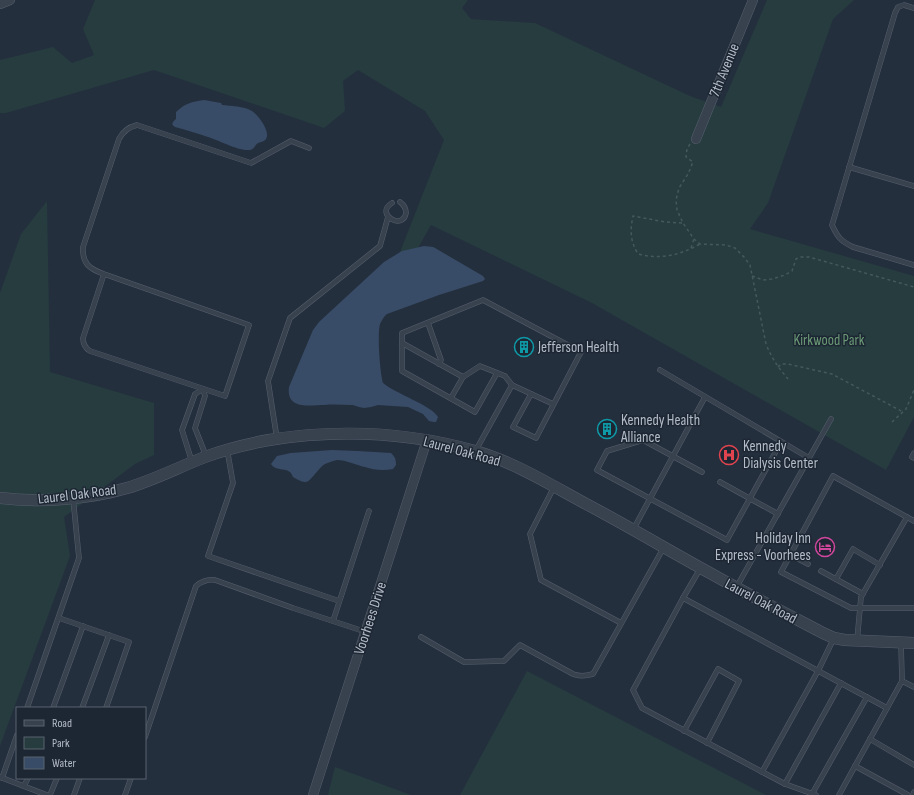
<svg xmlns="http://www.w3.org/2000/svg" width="914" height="795" viewBox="0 0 914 795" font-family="'Sofia Sans Condensed',sans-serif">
	<rect width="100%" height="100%" fill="#242f3e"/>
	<g fill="#263c3f">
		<polygon points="95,0 468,0 462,8 471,19 535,23 690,96 721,107 767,0 854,0 833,19 768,203 750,229 914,276 914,417 886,470 592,303 431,225 418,248 400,252 444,140 425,111 358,70 343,81 345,111 324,128 154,70 6,113 0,113 0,60 53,47 72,63 94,55 83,29"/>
		<polygon points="47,201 50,372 154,403 154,455 135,464 64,517 70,556 0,746 0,293 21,234"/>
		<polygon points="527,671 766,795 460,795"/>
		<polygon points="335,767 411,795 328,795"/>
	</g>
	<g fill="#394c67">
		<path d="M 204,100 L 221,103 L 222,105 C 231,106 243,106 252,111 C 258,115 271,132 266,139 C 264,142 260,142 258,143 C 254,146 254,150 248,150 C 239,151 218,140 208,137 C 197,133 186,130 175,127 C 170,124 173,122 176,119 L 176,112 C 186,103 191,102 204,100 Z"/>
		<path d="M 424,246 L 433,247 L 435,248 L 483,276 L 485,279 L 483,281 L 439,295 L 387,314 C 384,316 382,320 380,324 C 377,334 380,373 383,383 C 396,394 431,405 438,417 L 436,422 L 434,422 L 429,421 L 423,414 L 408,407 L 378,405 L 371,407 L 364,408 L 359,407 L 353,405 C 343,405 334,404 324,405 C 310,405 286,410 289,387 L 313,330 L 319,322 L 384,262 L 402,251 Z"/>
		<path d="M 332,450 L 357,451 L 391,453 C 395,457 396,459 396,465 L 393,469 C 383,471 374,470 365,467 C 356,465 346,460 337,460 C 333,461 329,462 325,464 C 319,467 310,483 305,482 C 301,482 297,479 293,477 C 289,465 277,473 271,464 L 277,456 L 291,453 Z"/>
	</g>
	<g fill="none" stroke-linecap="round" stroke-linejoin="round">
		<defs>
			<g id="service">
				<path d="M 914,8 L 904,5 L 898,7 L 895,13 L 832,225 C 838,238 841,241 853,247 L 914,265"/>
				<polyline points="849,167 914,186"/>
				<path d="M 392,203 C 374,214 403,231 406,213 C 406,208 404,205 400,202"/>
				<path d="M 104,274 L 83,338 C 83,344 85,348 90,351 L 225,396 L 249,325 L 104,274 C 89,269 82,263 83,247 L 119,139 C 123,131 129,127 137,125 L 251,163 L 291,141 L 309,148"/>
				<polyline points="428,323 441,360 439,364"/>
				<polyline points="402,343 463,377 480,366 505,376 512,385 553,404"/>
				<polyline points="660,370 809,458"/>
				<polyline points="497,373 475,412 402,371 402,333 483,300 581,352 536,438 513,427 531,394"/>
				<polyline points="451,398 463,377"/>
				<polyline points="277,439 268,381 290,318 380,246 388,217"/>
				<polyline points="227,449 233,483 208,556 339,601"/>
				<polyline points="476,450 512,385"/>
				<polyline points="914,453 912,457 914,458"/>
				<polyline points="192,462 182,430 195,394 203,389 205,396 195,428 206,456"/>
				<polyline points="702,472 643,440 607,451 597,470 727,540 781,442"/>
				<polyline points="720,482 778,514"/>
				<polyline points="554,487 530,534 541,580 621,623"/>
				<polyline points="914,521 833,476 781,572 851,608 914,608"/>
				<polyline points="633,530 705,397"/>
				<polyline points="791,555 808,564"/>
				<polyline points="821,571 863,594"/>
				<polyline points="836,579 853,549 880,565"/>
				<polyline points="736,588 831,419"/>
				<polyline points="683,598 700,569"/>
				<polyline points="59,618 129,642 106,708"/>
				<polyline points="333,621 369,511"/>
				<path d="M 421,637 L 464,662 L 504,661 L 520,645 L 573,674 C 580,677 586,676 593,674 L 664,547"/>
				<polyline points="857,641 861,597 907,517"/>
				<polyline points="902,681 914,687"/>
				<polyline points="27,708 79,558 73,498"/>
				<polyline points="53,708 83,626"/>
				<polyline points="82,708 109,635"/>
				<polyline points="684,731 718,669 739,681 707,743"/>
				<path d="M 145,737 L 196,586 C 202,581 207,579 215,580 L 293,608 L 366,632"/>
				<polyline points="870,739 914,765"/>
				<polyline points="855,766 908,795"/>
				<polyline points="762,772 818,671 834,638"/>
				<polyline points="0,777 47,795"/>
				<polyline points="2,778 17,735"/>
				<polyline points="785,784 841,683"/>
				<polyline points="24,786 28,778"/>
				<polyline points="812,794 867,697"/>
				<polyline points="50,795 57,778"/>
				<polyline points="74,795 80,778"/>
				<polyline points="125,795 131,778"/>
				<polyline points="816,795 785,784 642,708 633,690 683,598 887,708"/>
				<polyline points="839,795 870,739 902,681 901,642"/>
				<polyline points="913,795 914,792"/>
			</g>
			<g id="minor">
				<polyline points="0,4 10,0"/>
				<polyline points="696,139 753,0"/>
				<polyline points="313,795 427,440"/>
			</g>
			<path id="tertiary" d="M 0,498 C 38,503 90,499 127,488 C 154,480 179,467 205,457 C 226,449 247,444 269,440 C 338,429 407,432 475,451 C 515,462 554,487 590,506 C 631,528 670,551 710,573 C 747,594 785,613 823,633 L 834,638 L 845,640 L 914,643"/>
		</defs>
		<use href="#service" stroke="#565f6c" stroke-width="5.5"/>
		<use href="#minor" stroke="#565f6c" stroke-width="10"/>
		<use href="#tertiary" stroke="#565f6c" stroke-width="12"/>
		<g stroke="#44595c" stroke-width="1.5" stroke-dasharray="3 3" stroke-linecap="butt">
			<path d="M 690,144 L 687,149 L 686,157 L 693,162 L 688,174 L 679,188 L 676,200 L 677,210 L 683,223 L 694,239 L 700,244 L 726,245 L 735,248 L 744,257 L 750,265 L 766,344 C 772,359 778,367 788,379"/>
			<path d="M 682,223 L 665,222 L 633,216 C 630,230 630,241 638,254 C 661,260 680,255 700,244"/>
			<polyline points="691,248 694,239"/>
			<polyline points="752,276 763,280 772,279 785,275 792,271 796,259 800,257 809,257 914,287"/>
			<polyline points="778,367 781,364 788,364 832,374 903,412"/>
			<polyline points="892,422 906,409 914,390"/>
		</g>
		<use href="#service" stroke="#38414e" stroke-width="4.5"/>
		<use href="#minor" stroke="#38414e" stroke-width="9"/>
		<use href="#tertiary" stroke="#38414e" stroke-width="11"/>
	</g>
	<defs>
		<symbol id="building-ring" viewBox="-11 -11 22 22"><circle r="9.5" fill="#1d2633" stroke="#0f9aa8" stroke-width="1.5"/><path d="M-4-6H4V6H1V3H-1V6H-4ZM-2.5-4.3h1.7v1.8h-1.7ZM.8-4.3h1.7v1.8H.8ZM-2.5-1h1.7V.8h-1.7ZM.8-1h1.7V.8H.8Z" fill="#0f9aa8"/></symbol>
		<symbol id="hospital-ring" viewBox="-11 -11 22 22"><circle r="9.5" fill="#1d2633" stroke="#e0444e" stroke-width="1.5"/><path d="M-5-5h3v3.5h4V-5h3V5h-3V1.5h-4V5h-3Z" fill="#e0444e"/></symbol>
		<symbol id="hotel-ring" viewBox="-11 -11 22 22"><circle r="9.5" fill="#1d2633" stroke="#d1479c" stroke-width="1.5"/><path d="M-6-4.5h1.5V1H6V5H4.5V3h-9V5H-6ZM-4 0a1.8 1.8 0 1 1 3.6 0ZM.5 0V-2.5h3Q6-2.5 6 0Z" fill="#d1479c"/></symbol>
	</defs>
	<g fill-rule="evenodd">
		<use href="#building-ring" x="513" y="336" width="22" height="22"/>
		<use href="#building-ring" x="596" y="418" width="22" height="22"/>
		<use href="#hospital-ring" x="718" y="444" width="22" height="22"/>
		<use href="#hotel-ring" x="814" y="536" width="22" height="22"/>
	</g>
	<g text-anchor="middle" stroke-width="3" stroke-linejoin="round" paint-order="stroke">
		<g font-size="15" fill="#b4bcc9" stroke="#1d2633">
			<text transform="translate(724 70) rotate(-68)" y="5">7th Avenue</text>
			<text transform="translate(462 451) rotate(15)" y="5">Laurel Oak Road</text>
			<text transform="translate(77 494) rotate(-7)" y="5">Laurel Oak Road</text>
			<text transform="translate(761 601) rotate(28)" y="5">Laurel Oak Road</text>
			<text transform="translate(370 618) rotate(-72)" y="5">Voorhees Drive</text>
		</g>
		<g font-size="15" fill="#6b9a76" stroke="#1d2633">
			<text x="829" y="345">Kirkwood Park</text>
		</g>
		<g font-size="15" fill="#b4bcc9" stroke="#1d2633" text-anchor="start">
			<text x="538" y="352">Jefferson Health</text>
			<text x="621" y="425">Kennedy Health<tspan x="621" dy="17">Alliance</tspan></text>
			<text x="743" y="451">Kennedy<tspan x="743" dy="17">Dialysis Center</tspan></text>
			<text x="811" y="543" text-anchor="end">Holiday Inn<tspan x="811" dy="17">Express - Voorhees</tspan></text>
		</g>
	</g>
	<rect x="16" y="707" width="130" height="72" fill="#1d2633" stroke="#59626f"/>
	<rect x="24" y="720" width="20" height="6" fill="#38414e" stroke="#59626f"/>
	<text x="52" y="727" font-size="12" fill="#b4bcc9">Road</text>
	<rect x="24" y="737" width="20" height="12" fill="#263c3f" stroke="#59626f"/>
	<text x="52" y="747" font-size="12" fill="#b4bcc9">Park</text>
	<rect x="24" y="757" width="20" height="12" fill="#394c67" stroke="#59626f"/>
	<text x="52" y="767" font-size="12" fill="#b4bcc9">Water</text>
</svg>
